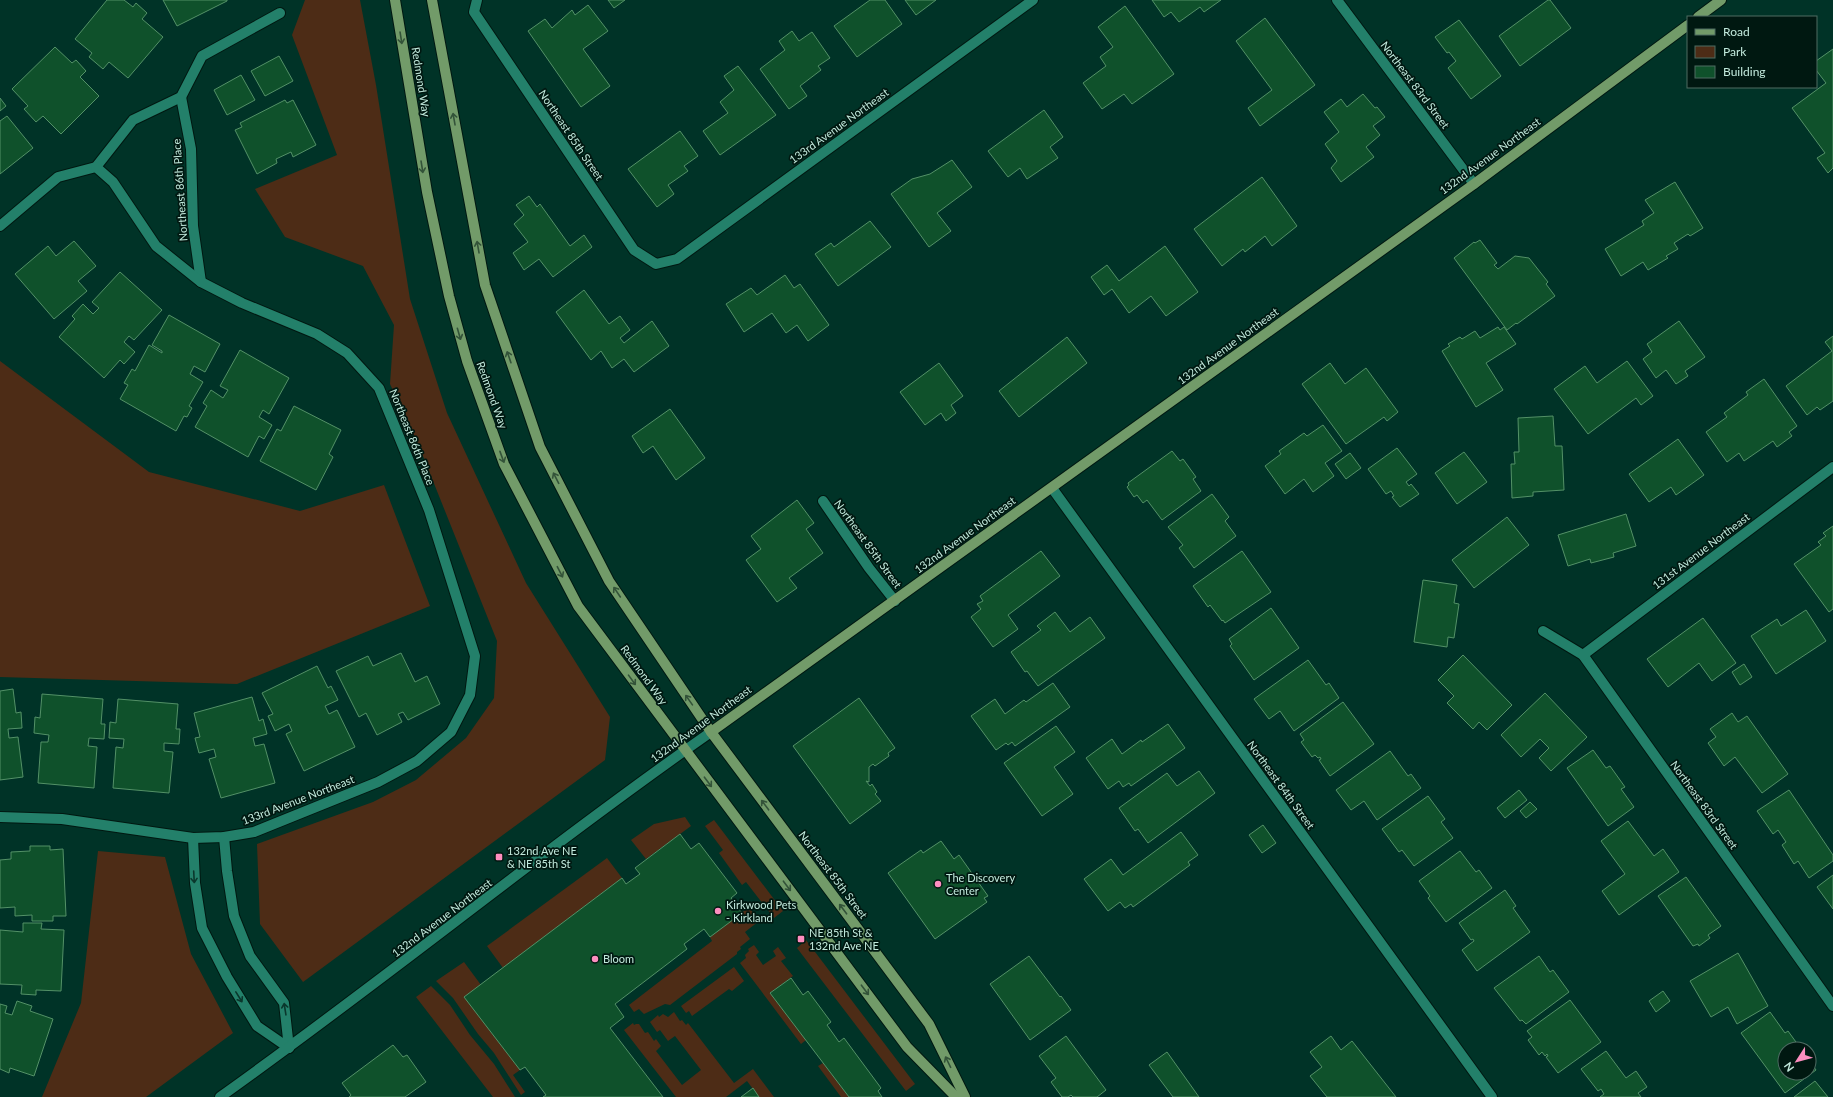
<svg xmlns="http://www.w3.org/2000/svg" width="1833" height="1097" viewBox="0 0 1833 1097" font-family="Lato,sans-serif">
	<rect width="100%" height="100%" fill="#003327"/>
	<g fill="#4d2c16">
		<polygon points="305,0 360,0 376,85 410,299 447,413 526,583 610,717 605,760 303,982 260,924 257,844 373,802 416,780 466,738 494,698 497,641 421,451 390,384 394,325 363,266 285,237 255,189 337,155 292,35"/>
		<polygon points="0,361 149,472 300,511 384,485 430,606 237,684 0,677"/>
		<polygon points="685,817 691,826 646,859 631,840 654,824"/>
		<polygon points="714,820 783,911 774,918 746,882 742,885 719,853 723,850 705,826"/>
		<polygon points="98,851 165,857 191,954 233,1033 146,1097 42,1097 81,1003"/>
		<polygon points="607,858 622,878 503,968 487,946"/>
		<polygon points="749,907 759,921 745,932 750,939 740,947 741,949 737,952 737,954 670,1005 665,1004 644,1014 639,1009 634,1012 629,1005 712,941 710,937"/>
		<polygon points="806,940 915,1084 906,1091 797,948"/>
		<polygon points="754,945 759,952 756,955 763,965 776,956 773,951 778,947 786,958 781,961 793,976 770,993 806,1040 801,1044 740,963 746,958 745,955 749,951 748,949"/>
		<polygon points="464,962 481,985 465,997 520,1070 513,1075 525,1092 521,1095 494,1053 478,1034 453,998 436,981"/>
		<polygon points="734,967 744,981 732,991 729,989 692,1016 689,1011 686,1013 681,1006"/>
		<polygon points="431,986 450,1005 470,1035 494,1064 515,1097 493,1097 416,997"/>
		<polygon points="674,1012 680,1021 682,1020 686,1025 688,1023 734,1083 753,1069 774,1097 759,1097 747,1081 726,1097 676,1097 624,1030 633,1023 634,1025 636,1024 639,1024 645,1033 648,1032 654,1041 656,1039 661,1046 656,1051 682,1085 701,1070 675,1036 668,1041 660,1030 657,1032 650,1022 658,1015 659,1017 663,1014 668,1017"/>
		<polygon points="823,1063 849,1097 841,1097 818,1066"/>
	</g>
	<g fill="#0f512b" stroke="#539167">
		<polygon points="107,0 124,0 133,7 136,3 147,13 142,19 163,37 128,78 109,62 103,69 89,57 92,53 75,39"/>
		<polygon points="163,0 227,0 227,1 177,26"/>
		<polygon points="608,0 625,0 614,8"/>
		<polygon points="870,0 885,0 902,24 857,57 834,26"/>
		<polygon points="905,0 936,0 916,15"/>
		<polygon points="1152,0 1221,0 1204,12 1200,7 1179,22 1171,12 1164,17"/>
		<polygon points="1548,0 1550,0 1571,28 1520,66 1499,36"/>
		<polygon points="588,5 608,31 583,49 610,86 581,107 528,31 545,19 552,28 572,10 575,15"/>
		<polygon points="1125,6 1174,74 1132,104 1124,94 1102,109 1083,83 1106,66 1100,57 1113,47 1098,27"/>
		<polygon points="1265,18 1315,85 1260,126 1248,108 1272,90 1236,41"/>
		<polygon points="1459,20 1501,76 1471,99 1448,68 1456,61 1449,52 1447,53 1435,37"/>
		<polygon points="792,31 799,41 812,32 830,58 818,66 821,70 800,86 807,96 789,109 760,69 785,50 779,41"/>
		<polygon points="55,47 72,63 76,60 86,71 80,77 99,96 61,134 43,116 36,122 24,109 28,106 12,89"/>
		<polygon points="1833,49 1833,168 1828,173 1817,158 1825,153 1792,108 1826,83 1816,70 1816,61"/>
		<polygon points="279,56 293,81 265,96 251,71"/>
		<polygon points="738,66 776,115 720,155 703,131 728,113 720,102 734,90 724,76"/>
		<polygon points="241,75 255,100 227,115 214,90"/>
		<polygon points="1363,94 1375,108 1377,107 1385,117 1373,126 1380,135 1366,147 1374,157 1341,182 1331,168 1337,161 1325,144 1339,132 1324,112 1341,99 1347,107"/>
		<polygon points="0,98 6,106 0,111"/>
		<polygon points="285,100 287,103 293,100 316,145 293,157 291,152 276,159 277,163 257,174 235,130 242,127 240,123"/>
		<polygon points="1044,110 1063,137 1050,147 1058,158 1027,179 1020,168 1008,177 988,151"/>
		<polygon points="7,116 33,148 0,174 0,121"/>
		<polygon points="680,131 698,156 684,166 688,171 668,185 674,194 657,207 628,169"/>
		<polygon points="952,160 972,187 937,213 951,231 929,247 891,194 912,179 930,174"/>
		<polygon points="1262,177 1297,226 1272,246 1265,236 1245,252 1243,249 1222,266 1194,229"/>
		<polygon points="1675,182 1703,228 1690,236 1688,234 1674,243 1678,249 1666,256 1668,258 1648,270 1643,262 1621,276 1605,249 1644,225 1642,221 1654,213 1645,200"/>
		<polygon points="529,196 537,207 540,204 570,246 584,235 592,247 553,277 539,259 524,270 513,253 528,242 514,224 524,215 516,205"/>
		<polygon points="870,221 891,247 838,286 815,254 831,243 834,247"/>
		<polygon points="1480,240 1497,263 1494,265 1498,269 1515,256 1529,258 1548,282 1546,284 1555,296 1517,324 1516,323 1507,330 1454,258 1474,242 1475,243"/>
		<polygon points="74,241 96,266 78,281 87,291 54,319 15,274 48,246 56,256"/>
		<polygon points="1165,246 1198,292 1166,316 1151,296 1129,313 1112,289 1104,295 1091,277 1107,265 1119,281"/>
		<polygon points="120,272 162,310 134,340 129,336 124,342 135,352 124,364 120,360 104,378 59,337 75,319 72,316 83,304 93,314 99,308 92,302"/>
		<polygon points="785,275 794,288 800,284 829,325 808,341 797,325 786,333 772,313 744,332 726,304 751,288 757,295"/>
		<polygon points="584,290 609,324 620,316 630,330 620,338 624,343 652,321 669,346 634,372 624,359 612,368 601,351 591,360 556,312"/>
		<polygon points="169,315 220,344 205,372 194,366 190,374 203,382 189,406 192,408 187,417 184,416 176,431 120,399 128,385 124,383 132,369 135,371 149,345 162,353 162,351 152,345"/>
		<polygon points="1679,321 1705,357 1685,371 1688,376 1676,384 1666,370 1656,378 1643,359 1652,352 1647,344"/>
		<polygon points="1498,327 1500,330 1504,327 1516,344 1486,363 1503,390 1476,407 1442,351 1450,346 1448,344 1460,337 1462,339 1475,331 1480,338"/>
		<polygon points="1833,336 1833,401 1820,410 1817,407 1807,415 1786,386 1832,351 1825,342"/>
		<polygon points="1067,337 1087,363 1019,417 999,391"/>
		<polygon points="240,350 289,378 269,414 263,410 259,417 272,425 264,439 259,436 248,457 195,427 207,406 203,403 211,390 223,398 228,390 220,386"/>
		<polygon points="1627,361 1653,396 1641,405 1636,398 1588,434 1554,389 1585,366 1597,383"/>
		<polygon points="939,363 963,396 951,405 956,413 946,421 941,413 925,425 900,392"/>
		<polygon points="1330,363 1345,384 1366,368 1398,412 1387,421 1384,417 1346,444 1302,384"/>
		<polygon points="1764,379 1797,426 1789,432 1792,436 1777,447 1773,441 1744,461 1739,453 1727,462 1706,432 1727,417 1724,413 1748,395 1746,392"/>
		<polygon points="294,406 341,430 329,454 333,457 316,490 260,461 277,429 281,431"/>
		<polygon points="670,409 705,458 676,480 653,446 643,453 632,436"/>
		<polygon points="1553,416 1555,446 1562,446 1564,490 1533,492 1533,496 1512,498 1511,464 1515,464 1514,452 1519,452 1518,418"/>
		<polygon points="1323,425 1342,451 1325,463 1334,476 1313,492 1304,479 1285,494 1265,466 1281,454 1279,451 1304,433 1307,436"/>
		<polygon points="1678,439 1704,475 1676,495 1671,487 1649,502 1629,474"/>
		<polygon points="1397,448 1417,474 1406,482 1409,486 1411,484 1419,494 1400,507 1392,497 1394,496 1391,491 1386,494 1368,469"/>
		<polygon points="1172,451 1180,461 1183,459 1196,477 1193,479 1201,491 1162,520 1147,500 1143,503 1137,495 1134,497 1127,487 1129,485 1128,483"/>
		<polygon points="1464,452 1487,482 1457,504 1435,473"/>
		<polygon points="1350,453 1361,468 1346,479 1335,464"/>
		<polygon points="1212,494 1229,517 1225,521 1236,536 1194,568 1179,548 1183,545 1168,527"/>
		<polygon points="797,500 814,523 806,529 823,553 789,578 797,588 777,602 746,560 761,549 751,536"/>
		<polygon points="1626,514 1636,546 1613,553 1614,557 1591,563 1590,559 1568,566 1558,535"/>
		<polygon points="1507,517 1529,545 1474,588 1452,560"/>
		<polygon points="1833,526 1833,609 1829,612 1794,564 1821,545 1818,542 1826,536 1823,533"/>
		<polygon points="1041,551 1060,576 1008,615 1018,629 993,647 971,617 981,609 977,604 983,601 980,596"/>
		<polygon points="1242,551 1271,592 1225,623 1223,620 1222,621 1210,605 1208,607 1193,586"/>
		<polygon points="1423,580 1457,585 1454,603 1459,604 1454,638 1448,637 1447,647 1414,642"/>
		<polygon points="1271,608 1299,648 1254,680 1230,646 1232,644 1229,639"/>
		<polygon points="1806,610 1826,641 1776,674 1751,636 1777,619 1781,626"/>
		<polygon points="1055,612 1070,632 1090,617 1105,638 1038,686 1027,671 1025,672 1011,652 1041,630 1037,626"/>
		<polygon points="1703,618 1736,663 1712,681 1699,663 1668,687 1647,659"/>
		<polygon points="401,653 415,682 427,676 440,704 408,720 403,712 398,714 402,722 377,735 366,713 359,717 336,671 368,656 373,666"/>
		<polygon points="1463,655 1512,705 1487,730 1479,722 1473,729 1447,703 1454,696 1438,680"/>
		<polygon points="1308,660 1326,685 1329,683 1339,698 1294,731 1280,711 1269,719 1254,699"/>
		<polygon points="1744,664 1752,677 1740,685 1732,672"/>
		<polygon points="317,666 328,688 331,686 338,700 325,706 329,714 337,710 355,747 304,771 286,734 292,731 289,724 275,731 268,716 273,714 262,693"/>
		<polygon points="1053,683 1070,707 1015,746 1012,742 1008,745 1006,743 996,750 971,716 995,699 1005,714 1024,700 1026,702"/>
		<polygon points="13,689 16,713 21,712 22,728 8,729 9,738 18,737 23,777 0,780 0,691"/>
		<polygon points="1545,693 1587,737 1551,771 1539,758 1549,748 1540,739 1521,757 1501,735"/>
		<polygon points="42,694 103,699 101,724 105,724 104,739 89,738 88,746 97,747 94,788 38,783 41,742 48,742 49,735 34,733 35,717 40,718"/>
		<polygon points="252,697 259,721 263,719 267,734 253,738 255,746 264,744 275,783 221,798 209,759 216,757 214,749 199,753 195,738 200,737 194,713"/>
		<polygon points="859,698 895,748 888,753 889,756 875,766 873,764 869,767 869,782 866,781 870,786 872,784 877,792 875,794 881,801 850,824 793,746"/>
		<polygon points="118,699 178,704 176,729 180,729 179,744 164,743 164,751 173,752 169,793 113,788 116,747 123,748 124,739 109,738 110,722 116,723"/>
		<polygon points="1343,702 1374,744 1330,776 1319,760 1321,759 1320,757 1318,758 1315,755 1312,757 1301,742 1304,740 1300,734"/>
		<polygon points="1732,713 1738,722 1747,716 1788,774 1762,793 1735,757 1724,766 1708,743 1716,737 1710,729"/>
		<polygon points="1168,724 1185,748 1131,786 1129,783 1123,787 1119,781 1108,789 1086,758 1112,739 1122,754 1141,740 1142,742"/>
		<polygon points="1056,726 1075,752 1054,767 1073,794 1042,816 1004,763"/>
		<polygon points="1593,750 1606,768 1610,766 1625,787 1621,789 1634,807 1608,826 1567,768"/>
		<polygon points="1390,751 1408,776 1411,774 1421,788 1377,820 1364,801 1351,810 1336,790"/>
		<polygon points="1199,771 1215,793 1148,843 1138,829 1135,831 1119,808 1167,773 1177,786"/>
		<polygon points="1519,790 1527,800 1505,818 1497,808"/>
		<polygon points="1789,790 1833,855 1833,861 1809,878 1798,861 1794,864 1782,845 1786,842 1778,830 1773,834 1757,811"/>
		<polygon points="1428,796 1445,819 1441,822 1453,838 1414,866 1402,850 1399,852 1382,829"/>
		<polygon points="1530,802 1537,809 1526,818 1520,811"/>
		<polygon points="1628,821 1654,856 1663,849 1679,872 1619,915 1602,891 1625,874 1601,841"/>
		<polygon points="1263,825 1276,843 1262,853 1249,835"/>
		<polygon points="1181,832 1198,855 1188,862 1190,865 1133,907 1131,904 1125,908 1120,902 1108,911 1084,879 1111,859 1123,875"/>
		<polygon points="680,834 691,849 699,843 737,893 731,898 742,913 710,937 704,929 684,944 687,949 615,1004 624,1017 610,1028 663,1097 543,1097 546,1095 525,1067 520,1070 464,997 622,878 626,884 640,874 635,868"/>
		<polygon points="941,841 954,859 959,855 988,896 984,898 987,902 935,939 888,873 921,850 923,853"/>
		<polygon points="30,846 50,846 50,850 63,849 66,916 53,916 53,921 32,921 32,915 15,916 15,907 0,908 0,860 11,859 11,852 30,851"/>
		<polygon points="1460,851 1476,872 1479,870 1492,888 1446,922 1428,898 1430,896 1419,881"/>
		<polygon points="1833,875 1833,909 1817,887"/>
		<polygon points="1686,877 1721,926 1708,935 1710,938 1699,946 1698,944 1693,946 1658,896"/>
		<polygon points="1505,890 1516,906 1513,908 1530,932 1477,971 1462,950 1474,941 1473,939 1471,940 1459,923"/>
		<polygon points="23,923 42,923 41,929 64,930 61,991 36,990 36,995 21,994 22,985 0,984 0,930 23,932"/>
		<polygon points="1738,953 1768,1006 1737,1024 1728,1007 1711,1017 1690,981"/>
		<polygon points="1029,956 1060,997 1061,996 1071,1010 1030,1040 990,984"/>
		<polygon points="1539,956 1550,972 1553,970 1569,992 1526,1024 1522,1020 1520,1021 1494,988"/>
		<polygon points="791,978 803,995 808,991 831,1022 827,1025 839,1042 844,1038 881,1088 878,1091 882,1097 849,1097 770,993"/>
		<polygon points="1663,991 1670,1001 1656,1012 1649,1001"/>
		<polygon points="1570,1000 1601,1042 1558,1073 1546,1057 1548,1056 1547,1054 1545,1056 1542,1052 1539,1055 1528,1040 1532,1037 1527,1031"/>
		<polygon points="17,1001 32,1006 30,1011 53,1019 34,1076 10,1068 9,1073 0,1069 0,1004 7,1006 5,1013 12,1015"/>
		<polygon points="1770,1012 1785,1033 1788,1031 1801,1049 1785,1049 1785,1073 1809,1073 1809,1060 1816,1070 1785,1093 1741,1033"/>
		<polygon points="1066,1036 1106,1090 1097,1097 1073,1097 1071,1095 1068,1097 1062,1097 1051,1082 1056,1078 1039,1056"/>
		<polygon points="1331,1036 1341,1050 1352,1041 1396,1097 1327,1097 1310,1076 1322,1067 1310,1052"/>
		<polygon points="393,1045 403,1057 407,1055 426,1082 405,1097 349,1097 351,1095 342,1083"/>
		<polygon points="1606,1051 1626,1078 1636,1071 1647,1087 1638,1093 1641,1097 1600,1097 1604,1094 1601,1089 1598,1091 1581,1069"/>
		<polygon points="1167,1052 1199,1097 1173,1097 1149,1065"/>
		<polygon points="1815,1081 1828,1097 1794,1097"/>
		<polygon points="753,1088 759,1097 741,1097"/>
	</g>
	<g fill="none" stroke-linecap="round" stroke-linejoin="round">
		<defs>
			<g id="minor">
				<polyline points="477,0 474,12 634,250 656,264 677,259 1033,0"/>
				<polyline points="1337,0 1474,184"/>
				<polyline points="181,97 191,149 193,226 201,282"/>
				<polyline points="0,226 58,177 96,167 133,120 181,97 202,56 280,13"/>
				<polyline points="1052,488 1492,1097"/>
				<polyline points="823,501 869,568 895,601"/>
				<polyline points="1543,631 1583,655 1833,1006"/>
				<polyline points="1583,655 1833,467"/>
				<polyline points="0,817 62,819 193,838 224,837 254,832 378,782 417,761 451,732 470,695 475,656 429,510 379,388 347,353 317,334 242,303 201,282 156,246 113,182 96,167"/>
				<polyline points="224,837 227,871 234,916 250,956 284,1003 289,1048"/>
				<polyline points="193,838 195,883 202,928 227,977 257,1026 289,1048"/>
				<path d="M 220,1097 C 386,979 544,849 711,732"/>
			</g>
			<g id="major">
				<polyline points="395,0 427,192 449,296 467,361 504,464 578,606 907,1047 956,1097"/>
				<polyline points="432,0 485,285 540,447 609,581 711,732 929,1024 965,1097"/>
				<polyline points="1698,17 1721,0"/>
				<polyline points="711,732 1474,184 1688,25"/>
			</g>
		</defs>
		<use href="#minor" stroke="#001811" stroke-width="12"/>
		<use href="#major" stroke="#001811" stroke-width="12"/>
		<use href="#minor" stroke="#23806a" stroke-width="10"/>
		<use href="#major" stroke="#729b69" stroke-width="10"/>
	</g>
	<defs><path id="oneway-shaft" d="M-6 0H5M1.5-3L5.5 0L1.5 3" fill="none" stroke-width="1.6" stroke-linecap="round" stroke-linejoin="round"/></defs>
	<g stroke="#335339">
		<use href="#oneway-shaft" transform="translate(401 38) rotate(81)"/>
		<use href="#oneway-shaft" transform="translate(454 119) rotate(-100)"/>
		<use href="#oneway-shaft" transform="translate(422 167) rotate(81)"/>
		<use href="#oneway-shaft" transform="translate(478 247) rotate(-100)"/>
		<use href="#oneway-shaft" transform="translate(459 334) rotate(74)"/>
		<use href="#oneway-shaft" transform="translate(509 357) rotate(-109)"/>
		<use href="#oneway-shaft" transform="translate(502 457) rotate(70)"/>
		<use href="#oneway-shaft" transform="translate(556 478) rotate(-117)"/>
		<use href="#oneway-shaft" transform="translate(560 572) rotate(63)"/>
		<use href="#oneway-shaft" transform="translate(617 592) rotate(-124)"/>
		<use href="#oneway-shaft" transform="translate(632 680) rotate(54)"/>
		<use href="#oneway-shaft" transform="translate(689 700) rotate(-125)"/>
		<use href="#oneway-shaft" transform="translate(708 782) rotate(53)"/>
		<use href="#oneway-shaft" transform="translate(765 805) rotate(-127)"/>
		<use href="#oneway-shaft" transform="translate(787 886) rotate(53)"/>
		<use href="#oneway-shaft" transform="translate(843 909) rotate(-127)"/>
		<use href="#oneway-shaft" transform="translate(865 990) rotate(53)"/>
		<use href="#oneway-shaft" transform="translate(948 1062) rotate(-116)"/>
	</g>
	<g stroke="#0a372c">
		<use href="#oneway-shaft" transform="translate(194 877) rotate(87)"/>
		<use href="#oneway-shaft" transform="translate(239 997) rotate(58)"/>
		<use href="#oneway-shaft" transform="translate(285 1009) rotate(-99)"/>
	</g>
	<g fill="#fd8ebf" stroke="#001811" stroke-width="1.5">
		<rect x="495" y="853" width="8" height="8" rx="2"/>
		<circle cx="938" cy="884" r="4"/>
		<circle cx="718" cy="911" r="4"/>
		<rect x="797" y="935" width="8" height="8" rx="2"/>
		<circle cx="595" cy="959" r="4"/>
	</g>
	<g text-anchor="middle" stroke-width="3.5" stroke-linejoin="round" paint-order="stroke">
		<g font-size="11" fill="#c2eadd" stroke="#001811">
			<text transform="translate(421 82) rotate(81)" y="4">Redmond Way</text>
			<text transform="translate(1415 85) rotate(53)" y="4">Northeast 83rd Street</text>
			<text transform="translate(839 126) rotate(-36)" y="4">133rd Avenue Northeast</text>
			<text transform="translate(571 135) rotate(56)" y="4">Northeast 85th Street</text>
			<text transform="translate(1490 156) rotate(-36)" y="4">132nd Avenue Northeast</text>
			<text transform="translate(180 190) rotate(-94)" y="4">Northeast 86th Place</text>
			<text transform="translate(1228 346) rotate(-36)" y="4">132nd Avenue Northeast</text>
			<text transform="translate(492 395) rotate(70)" y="4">Redmond Way</text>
			<text transform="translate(412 437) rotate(68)" y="4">Northeast 86th Place</text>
			<text transform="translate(965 535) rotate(-36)" y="4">132nd Avenue Northeast</text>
			<text transform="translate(868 544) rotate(54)" y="4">Northeast 85th Street</text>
			<text transform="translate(1701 551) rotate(-37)" y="4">131st Avenue Northeast</text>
			<text transform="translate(644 675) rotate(54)" y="4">Redmond Way</text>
			<text transform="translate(701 724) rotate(-36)" y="4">132nd Avenue Northeast</text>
			<text transform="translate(1281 785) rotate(54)" y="4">Northeast 84th Street</text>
			<text transform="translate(298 800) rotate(-21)" y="4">133rd Avenue Northeast</text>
			<text transform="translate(1704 805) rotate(54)" y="4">Northeast 83rd Street</text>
			<text transform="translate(833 875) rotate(53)" y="4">Northeast 85th Street</text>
			<text transform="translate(442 918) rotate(-37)" y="4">132nd Avenue Northeast</text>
		</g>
		<g font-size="11" fill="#c2eadd" stroke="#001811" text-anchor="start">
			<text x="507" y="855">132nd Ave NE<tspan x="507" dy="13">&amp; NE 85th St</tspan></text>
			<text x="946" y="882">The Discovery<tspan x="946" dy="13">Center</tspan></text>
			<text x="726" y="909">Kirkwood Pets<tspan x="726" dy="13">- Kirkland</tspan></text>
			<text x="809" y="937">NE 85th St &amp;<tspan x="809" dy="13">132nd Ave NE</tspan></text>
			<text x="603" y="963">Bloom</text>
		</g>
	</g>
	<rect x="1687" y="16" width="130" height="72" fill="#001811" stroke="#4e6c63"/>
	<rect x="1695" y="29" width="20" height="6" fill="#729b69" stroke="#4e6c63"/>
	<text x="1723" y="36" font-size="12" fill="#c2eadd">Road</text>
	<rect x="1695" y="46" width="20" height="12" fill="#4d2c16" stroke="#4e6c63"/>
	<text x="1723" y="56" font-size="12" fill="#c2eadd">Park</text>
	<rect x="1695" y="66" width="20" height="12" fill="#0f512b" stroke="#4e6c63"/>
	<text x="1723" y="76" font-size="12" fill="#c2eadd">Building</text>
	<g transform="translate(1797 1061) rotate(234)"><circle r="19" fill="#001811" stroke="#4e6c63"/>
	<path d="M0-3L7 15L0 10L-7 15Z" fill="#fd8ebf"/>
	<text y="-6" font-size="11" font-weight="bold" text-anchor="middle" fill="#c2eadd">N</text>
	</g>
</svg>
